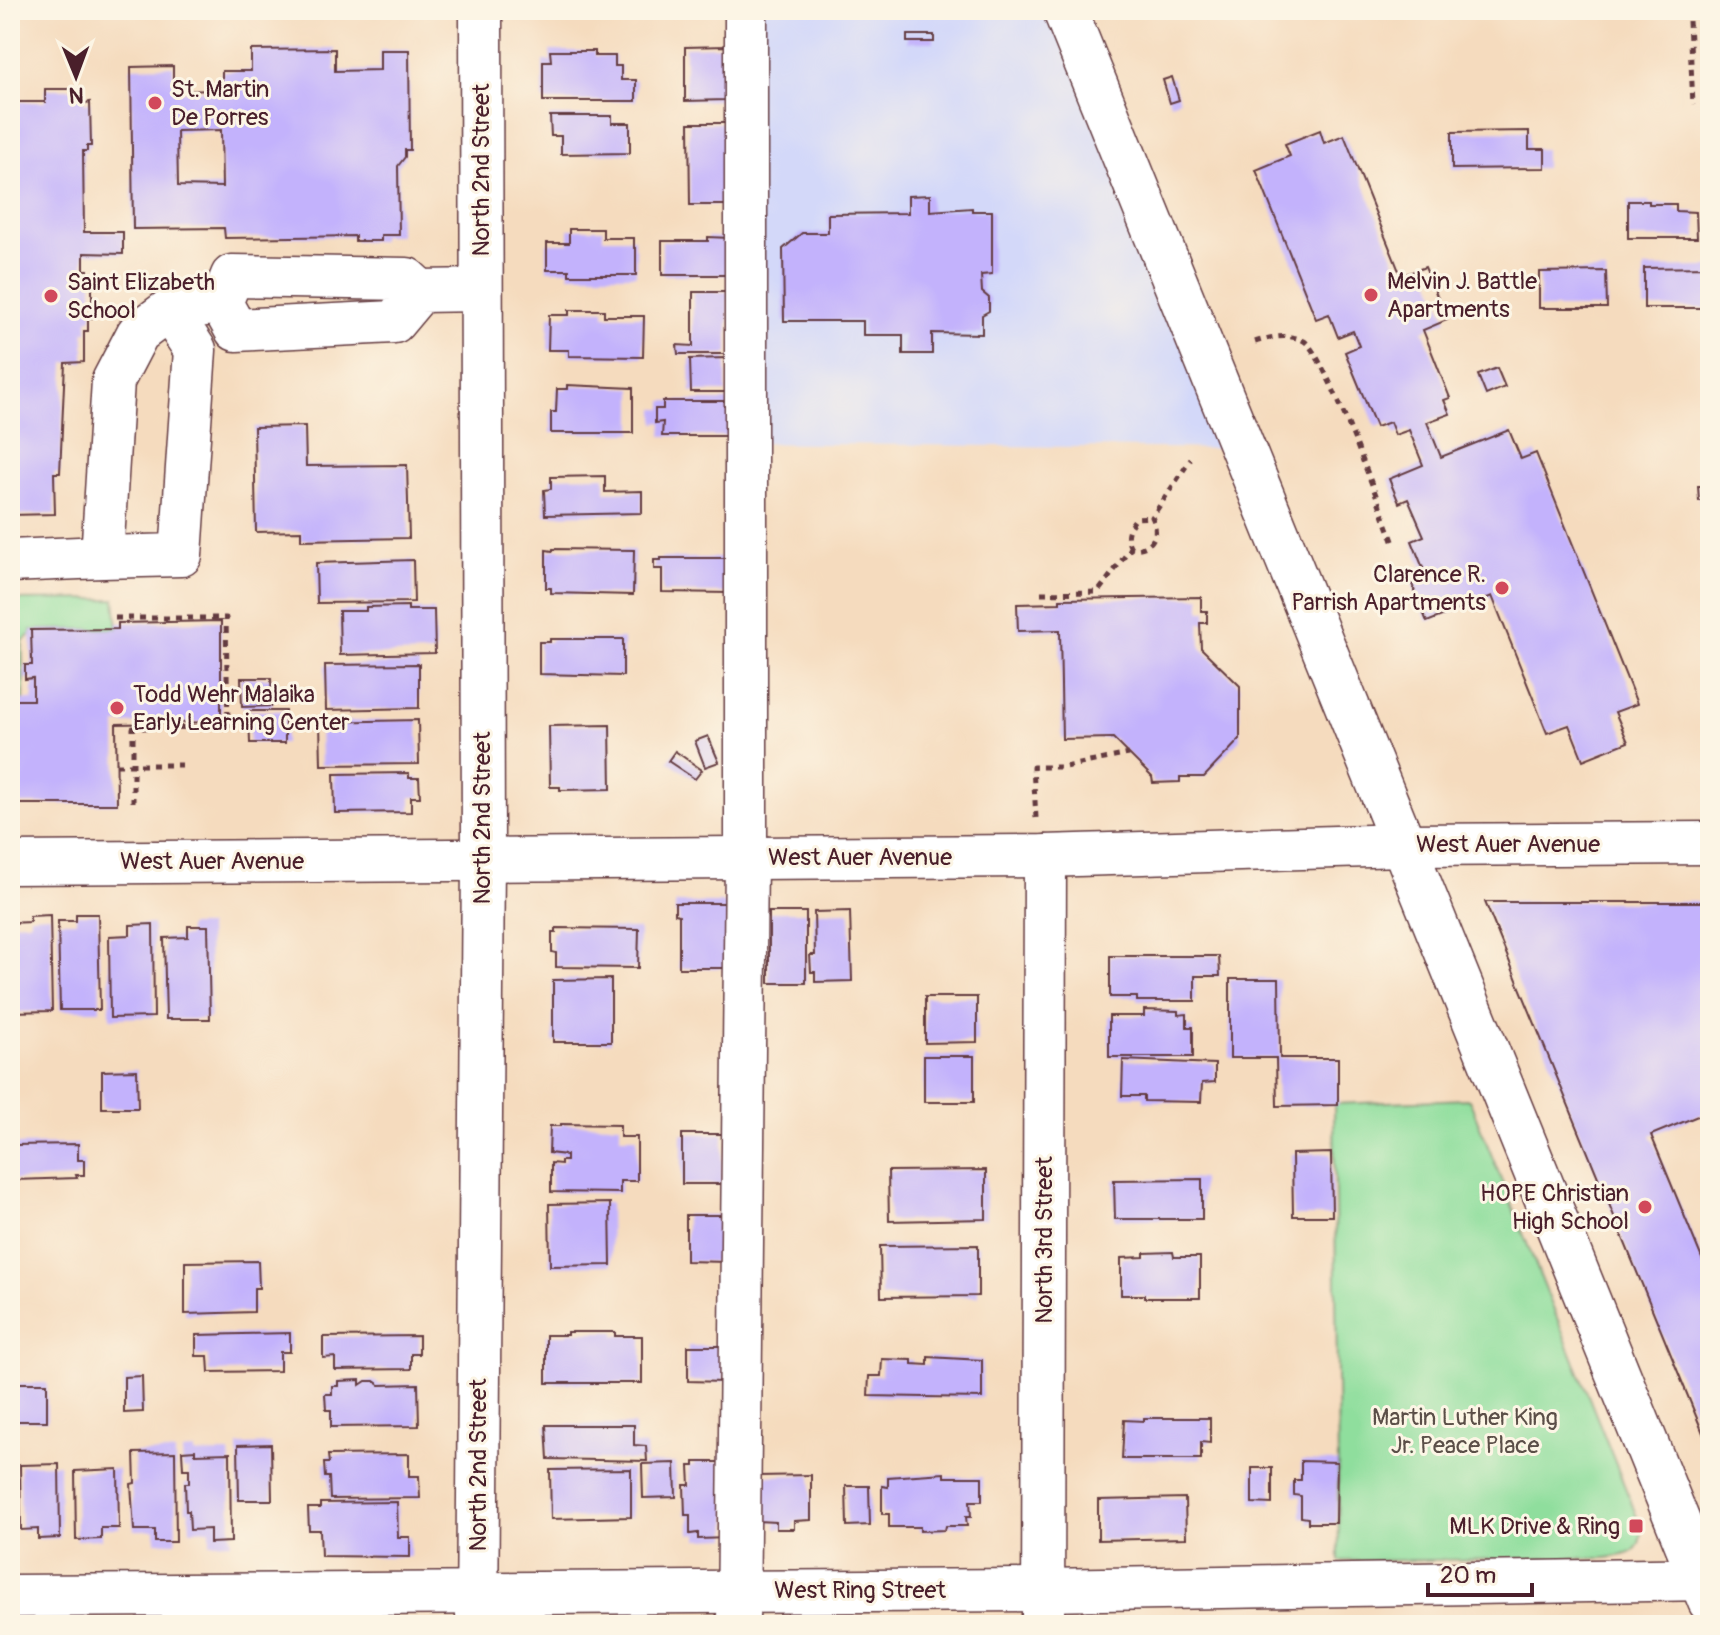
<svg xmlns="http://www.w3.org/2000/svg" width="1720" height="1635" viewBox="0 0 1720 1635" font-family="Pangolin,sans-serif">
	<rect width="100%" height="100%" fill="#fcf5e5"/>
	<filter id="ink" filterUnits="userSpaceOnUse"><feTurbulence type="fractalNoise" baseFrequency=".0125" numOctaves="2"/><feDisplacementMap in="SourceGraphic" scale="16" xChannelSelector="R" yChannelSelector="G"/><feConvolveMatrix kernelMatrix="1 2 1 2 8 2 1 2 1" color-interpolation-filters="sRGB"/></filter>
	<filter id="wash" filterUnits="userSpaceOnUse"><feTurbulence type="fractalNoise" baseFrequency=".006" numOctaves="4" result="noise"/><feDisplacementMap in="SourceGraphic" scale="32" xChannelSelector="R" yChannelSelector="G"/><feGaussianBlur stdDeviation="1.8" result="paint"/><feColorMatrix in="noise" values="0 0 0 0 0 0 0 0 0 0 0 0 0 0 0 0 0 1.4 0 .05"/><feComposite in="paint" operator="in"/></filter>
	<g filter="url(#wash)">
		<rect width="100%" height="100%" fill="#f5dbbe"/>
		<polygon fill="#d3d8f9" points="746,10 1065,10 1242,449 746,443"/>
		<g fill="#8fde9d" stroke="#6c7e64" stroke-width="2">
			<path d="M 115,599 L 118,629 L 31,630 L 31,634 L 23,641 C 21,660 25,679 24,700 L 14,701 L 14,716 L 10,716 L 10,600 Z"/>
			<path d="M 1469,1099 L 1641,1527 C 1642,1555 1629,1554 1606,1558 L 1339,1561 L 1334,1104 Z"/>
		</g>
		<g id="blocks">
			<g fill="#c3b2fc" fill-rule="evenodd">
				<rect x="907" y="35" width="27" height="7"/>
				<polygon points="726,46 727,100 685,101 685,47"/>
				<path d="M 335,49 L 335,71 L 380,70 L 380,50 L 409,50 L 410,150 L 405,150 L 405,157 L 398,166 L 399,235 L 381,235 L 381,241 L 355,241 L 355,236 L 225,238 L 224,228 L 133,229 L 131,67 L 173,66 L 173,91 L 222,90 L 222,71 L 251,71 L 251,50 ZM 221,130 L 222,187 L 178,186 L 177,131 Z"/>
				<polygon points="550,51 595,51 595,56 615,56 615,66 621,66 621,80 636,80 636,101 543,101 543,61 551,61"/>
				<polygon points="1172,77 1179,100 1170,103 1163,80"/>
				<polygon points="45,89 83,89 83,99 85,103 90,102 91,146 87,146 87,151 83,151 84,232 123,232 123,254 84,253 84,270 88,270 88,275 92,275 92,318 88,318 88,331 84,331 84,362 65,363 60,473 54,473 55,514 10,515 10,102 45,102"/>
				<polygon points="550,116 612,116 612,123 630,123 630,153 561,154 561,136 551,136"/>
				<polygon points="689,123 725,123 726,205 690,205"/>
				<polygon points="1320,130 1324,143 1344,135 1401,276 1425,267 1447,320 1423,330 1450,398 1444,400 1450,414 1427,422 1441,457 1509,430 1521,459 1536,453 1637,704 1615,712 1628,742 1583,760 1569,725 1547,733 1492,596 1427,622 1410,579 1425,573 1412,541 1424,536 1408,499 1399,503 1389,479 1423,465 1409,430 1395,435 1390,422 1376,427 1345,352 1359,346 1353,331 1338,337 1329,314 1316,319 1256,170 1290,156 1285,144"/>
				<polygon points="1529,131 1529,149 1545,149 1545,168 1452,169 1452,132"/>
				<polygon points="930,195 930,211 972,208 972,211 992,211 992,274 981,275 982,292 989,298 989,311 982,315 982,334 932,333 932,354 903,354 903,335 863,335 863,321 784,321 783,249 802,233 828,233 828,214 908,213 908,196"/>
				<polygon points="1628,201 1649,201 1649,204 1676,204 1676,211 1696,212 1697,238 1628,238"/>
				<polygon points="569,229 603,229 603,238 634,238 634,248 636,248 636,275 569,275 569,270 547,270 547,243 569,243"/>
				<polygon points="708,237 730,238 729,275 662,275 662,241 708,241"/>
				<polygon points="1710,267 1710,308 1644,308 1644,268"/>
				<polygon points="1606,271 1607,308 1539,308 1539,272"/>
				<polygon points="693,292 728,292 728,354 678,354 677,345 693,346"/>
				<polygon points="569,310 604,310 604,316 644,316 643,357 569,356 569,350 548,350 549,315 569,315"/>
				<polygon points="726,358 726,392 691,392 690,359"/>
				<polygon points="1497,368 1505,387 1486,395 1478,375"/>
				<polygon points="567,385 633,388 633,433 551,433 551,412 556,412 557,389 567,389"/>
				<polygon points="663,401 731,401 731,436 662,436 663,422 655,423 655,409 663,409"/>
				<polygon points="305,426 306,466 407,465 409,538 301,540 301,531 256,532 254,427"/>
				<polygon points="605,476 605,492 642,491 642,513 545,515 544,490 551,489 551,477"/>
				<polygon points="1704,476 1710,476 1710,521 1705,521 1704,501 1699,501 1698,486 1704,486"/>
				<polygon points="553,549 634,550 633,595 551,593 551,588 546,588 546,550 553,551"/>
				<polygon points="661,558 730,558 729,593 662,592 662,569 654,569 654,560 661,560"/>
				<polygon points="413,560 414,602 317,603 316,563"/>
				<polygon points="1201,597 1201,611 1207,611 1207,623 1200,623 1201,648 1240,686 1240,739 1204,777 1180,777 1180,782 1153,783 1152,777 1113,738 1062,739 1060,630 1018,631 1017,604 1060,603 1060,599"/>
				<polygon points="408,606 408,610 434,610 435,653 340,655 339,611 366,611 366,607"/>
				<polygon points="221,621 221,722 116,724 117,804 10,804 10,716 14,716 13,700 33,700 33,678 25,679 25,665 32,665 31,630 118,629 118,623"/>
				<polygon points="550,639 623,639 623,676 539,674 539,642 550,642"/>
				<polygon points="419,664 419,708 326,710 325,665"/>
				<polygon points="241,678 271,678 272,706 242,707"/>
				<polygon points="249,711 285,711 285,743 250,743"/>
				<polygon points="418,720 419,764 321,765 320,722"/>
				<polygon points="610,725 611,789 560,790 560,787 550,787 549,726"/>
				<polygon points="708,736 719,762 705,767 695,741"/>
				<polygon points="675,751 702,770 695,779 668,761"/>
				<polygon points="409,773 409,778 419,778 420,797 411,797 411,812 335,813 334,774"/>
				<polygon points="1485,902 1710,902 1710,1111 1651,1135 1710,1278 1710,1450"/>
				<polygon points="675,903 728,903 728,968 679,968 679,915 675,914"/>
				<polygon points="850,911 852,981 815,982 815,972 811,972 810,955 815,955 814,912"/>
				<rect x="769" y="912" width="37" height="71"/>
				<polygon points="76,914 98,914 100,1010 60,1010 58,921 76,921"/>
				<polygon points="50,915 52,1011 12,1012 10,923 30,922 30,916"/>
				<polygon points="153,924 154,1017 110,1018 109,936 130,935 130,925"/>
				<polygon points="188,926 208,926 210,1019 166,1019 164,938 188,937"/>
				<polygon points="556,928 639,929 638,968 556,967 556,953 552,952 552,932 556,932"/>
				<polygon points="1110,956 1219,956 1220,976 1195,976 1195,1001 1137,1001 1137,997 1110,997"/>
				<polygon points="611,979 611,1042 553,1042 553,980"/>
				<polygon points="1230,979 1279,979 1280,1058 1338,1058 1338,1105 1277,1106 1276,1058 1230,1058"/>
				<polygon points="925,997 977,997 977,1042 925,1043"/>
				<polygon points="1144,1010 1178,1011 1178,1015 1187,1014 1187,1027 1193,1027 1193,1057 1109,1057 1109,1016 1144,1016"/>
				<rect x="924" y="1056" width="50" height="46"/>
				<polygon points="1123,1060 1215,1064 1215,1082 1202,1083 1201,1102 1144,1101 1144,1096 1122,1096"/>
				<polygon points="137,1070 138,1108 102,1108 102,1071"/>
				<polygon points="561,1124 620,1125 620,1137 637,1137 637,1181 620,1181 620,1193 551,1192 551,1163 561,1164 561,1161 566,1161 566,1155 549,1153 550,1126 561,1126"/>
				<polygon points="682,1134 723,1134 722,1184 682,1184"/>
				<polygon points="78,1144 78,1160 84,1160 84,1175 76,1175 77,1178 14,1180 13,1167 10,1167 10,1146 13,1145"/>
				<polygon points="1331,1153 1332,1216 1293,1216 1292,1154"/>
				<polygon points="986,1170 986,1219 889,1221 888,1171"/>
				<polygon points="1202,1179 1202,1219 1115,1219 1114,1180"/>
				<polygon points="610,1203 611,1265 550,1266 549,1204"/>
				<polygon points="686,1215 726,1215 726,1262 686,1261"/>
				<polygon points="978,1245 978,1296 881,1297 880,1246"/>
				<polygon points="1173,1252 1174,1257 1200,1257 1200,1298 1144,1298 1144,1295 1121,1295 1121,1258 1144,1257 1144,1253"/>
				<polygon points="258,1261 259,1288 254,1288 254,1312 185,1314 185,1262"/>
				<polygon points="567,1332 615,1332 615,1336 642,1336 642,1383 546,1383 546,1335 567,1335"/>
				<polygon points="290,1333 290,1352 280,1352 280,1371 209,1372 208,1356 196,1356 196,1335"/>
				<polygon points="419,1336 419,1354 411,1354 411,1369 335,1370 335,1357 323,1358 323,1337"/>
				<polygon points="688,1346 725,1346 724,1382 688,1381"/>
				<polygon points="928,1357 982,1360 982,1398 868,1396 869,1376 881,1376 882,1359 912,1360 912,1364 928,1365"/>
				<polygon points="142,1376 143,1412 124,1413 124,1377"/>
				<polygon points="360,1380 360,1385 366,1381 374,1381 380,1385 418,1384 419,1426 331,1427 331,1410 326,1410 325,1394 332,1394 332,1386 338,1386 338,1381"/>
				<polygon points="11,1383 47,1383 47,1421 12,1421"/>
				<polygon points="1144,1418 1210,1418 1210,1443 1201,1442 1201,1459 1122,1459 1124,1420 1144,1421"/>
				<polygon points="546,1425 634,1425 634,1445 646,1446 647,1461 548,1459"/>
				<polygon points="271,1444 272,1500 239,1500 238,1445"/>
				<polygon points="195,1450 195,1454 230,1453 231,1542 210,1543 210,1529 190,1530 189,1511 186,1511 185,1483 189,1483 189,1469 183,1469 182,1451"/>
				<polygon points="175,1452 176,1542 155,1542 155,1530 134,1530 131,1484 135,1483 134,1453"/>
				<polygon points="409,1454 409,1476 419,1476 420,1498 330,1499 329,1477 325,1477 324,1463 329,1463 328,1455"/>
				<polygon points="1301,1461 1337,1462 1336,1523 1308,1523 1308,1518 1301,1517 1301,1496 1294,1495 1294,1480 1301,1480"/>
				<polygon points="694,1462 726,1462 728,1538 698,1539 698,1533 690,1534 690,1515 685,1515 684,1485 690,1485 689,1466 694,1466"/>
				<polygon points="675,1463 676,1497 643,1498 642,1464"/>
				<polygon points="59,1464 60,1538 38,1539 38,1529 21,1530 20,1465"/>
				<polygon points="1252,1468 1272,1468 1272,1504 1252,1503"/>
				<polygon points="118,1469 119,1528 101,1528 101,1539 76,1540 75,1471"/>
				<polygon points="631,1469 631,1517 551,1519 550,1470"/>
				<polygon points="944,1473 944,1477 982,1477 982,1501 970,1501 971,1517 966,1517 967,1526 946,1526 945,1530 920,1531 920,1527 889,1527 889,1514 882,1514 882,1486 888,1487 888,1477"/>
				<polygon points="811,1475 811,1520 794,1521 794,1529 776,1529 776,1522 758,1521 758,1476"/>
				<polygon points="846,1486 869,1486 870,1525 847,1526"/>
				<polygon points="1185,1498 1186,1538 1098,1540 1098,1500"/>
				<polygon points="397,1502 398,1537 410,1537 410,1557 321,1556 320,1530 309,1530 308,1508 320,1508 320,1503"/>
			</g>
		</g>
	</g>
	<g filter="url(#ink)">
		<use href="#blocks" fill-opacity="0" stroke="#643b41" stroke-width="2"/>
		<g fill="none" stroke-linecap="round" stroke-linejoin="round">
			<defs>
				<g id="minor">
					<polyline points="420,291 394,322 236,330 221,303 232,276 407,279 420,291 481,290"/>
					<polyline points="169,310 195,350 181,555 102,557 113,381 138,333 169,310 221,303"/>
					<polyline points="10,561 102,557"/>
					<polyline points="10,863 1045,856 1402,845 1710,843"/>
					<polyline points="10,1596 1043,1590 1710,1579"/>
					<polyline points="477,1625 483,859 481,10"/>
					<polyline points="738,1625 746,858 746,10"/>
					<polyline points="1043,1625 1045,856"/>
				</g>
				<polyline id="major" points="1065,10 1710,1601"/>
			</defs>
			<use href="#minor" stroke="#643b41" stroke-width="45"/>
			<use href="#major" stroke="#643b41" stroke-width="47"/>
			<g stroke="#643b41" stroke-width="5" stroke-dasharray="6 6" stroke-linecap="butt">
				<polyline points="1689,21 1693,105"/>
				<path d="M 1255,342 C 1271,337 1288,333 1304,341 C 1326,354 1382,512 1395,546"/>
				<path d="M 1131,548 C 1124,535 1128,529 1136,518 L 1152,517"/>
				<path d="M 1041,593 L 1098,592 L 1131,548 C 1151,551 1161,535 1152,517 L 1191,459"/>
				<polyline points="115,618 226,618 228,727 133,728 133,802"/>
				<polyline points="116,765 185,765"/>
				<polyline points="1036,818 1033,767 1065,767 1129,754"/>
			</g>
			<use href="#minor" stroke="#fff" stroke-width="42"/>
			<use href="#major" stroke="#fff" stroke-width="44"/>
		</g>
	</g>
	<g fill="#d1495b" stroke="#fcf5e5" stroke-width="3">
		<circle cx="155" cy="103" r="8"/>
		<circle cx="1371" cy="295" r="8"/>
		<circle cx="51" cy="296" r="8"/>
		<circle cx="1502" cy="588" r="8"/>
		<circle cx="117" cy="708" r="8"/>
		<circle cx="1645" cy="1207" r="8"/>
		<rect x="1628" y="1518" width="16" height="16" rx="4"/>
	</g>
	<g text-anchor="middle" stroke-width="6" stroke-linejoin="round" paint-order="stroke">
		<g font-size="24" fill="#4a1f2b" stroke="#fcf5e5" text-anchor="start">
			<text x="171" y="97">St. Martin<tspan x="171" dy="28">De Porres</tspan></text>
			<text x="1387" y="289">Melvin J. Battle<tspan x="1387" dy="28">Apartments</tspan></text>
			<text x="67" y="290">Saint Elizabeth<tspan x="67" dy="28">School</tspan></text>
			<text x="1486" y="582" text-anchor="end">Clarence R.<tspan x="1486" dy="28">Parrish Apartments</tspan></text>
			<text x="133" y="702">Todd Wehr Malaika<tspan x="133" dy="28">Early Learning Center</tspan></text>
			<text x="1629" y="1201" text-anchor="end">HOPE Christian<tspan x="1629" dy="28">High School</tspan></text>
			<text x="1620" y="1534" text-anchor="end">MLK Drive &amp; Ring</text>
		</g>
		<g font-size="24" fill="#4a1f2b" stroke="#fcf5e5">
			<text transform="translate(481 170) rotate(-90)" y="8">North 2nd Street</text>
			<text transform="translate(482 818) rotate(-90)" y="8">North 2nd Street</text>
			<text x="1508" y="852">West Auer Avenue</text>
			<text x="860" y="865">West Auer Avenue</text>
			<text x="212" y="869">West Auer Avenue</text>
			<text transform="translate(1044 1240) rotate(-90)" y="8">North 3rd Street</text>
			<text transform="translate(478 1465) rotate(-90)" y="8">North 2nd Street</text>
			<text x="860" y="1598">West Ring Street</text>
		</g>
		<g font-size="24" fill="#5b4f48" stroke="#fcf5e5">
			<text x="1465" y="1425">Martin Luther King<tspan x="1465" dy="28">Jr. Peace Place</tspan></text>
		</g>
	</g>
	<rect width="1720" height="1635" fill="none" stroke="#fcf5e5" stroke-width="40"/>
	<g transform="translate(76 76) rotate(179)" stroke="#fcf5e5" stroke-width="6" paint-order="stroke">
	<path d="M0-6L14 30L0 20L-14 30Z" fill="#4a1f2b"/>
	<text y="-12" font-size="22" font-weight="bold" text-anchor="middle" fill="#4a1f2b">N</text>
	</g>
	<path d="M1428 1583v12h104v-12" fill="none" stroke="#4a1f2b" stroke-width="4"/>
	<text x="1440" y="1583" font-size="24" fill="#4a1f2b" stroke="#fcf5e5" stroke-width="6" paint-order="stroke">20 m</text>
</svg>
